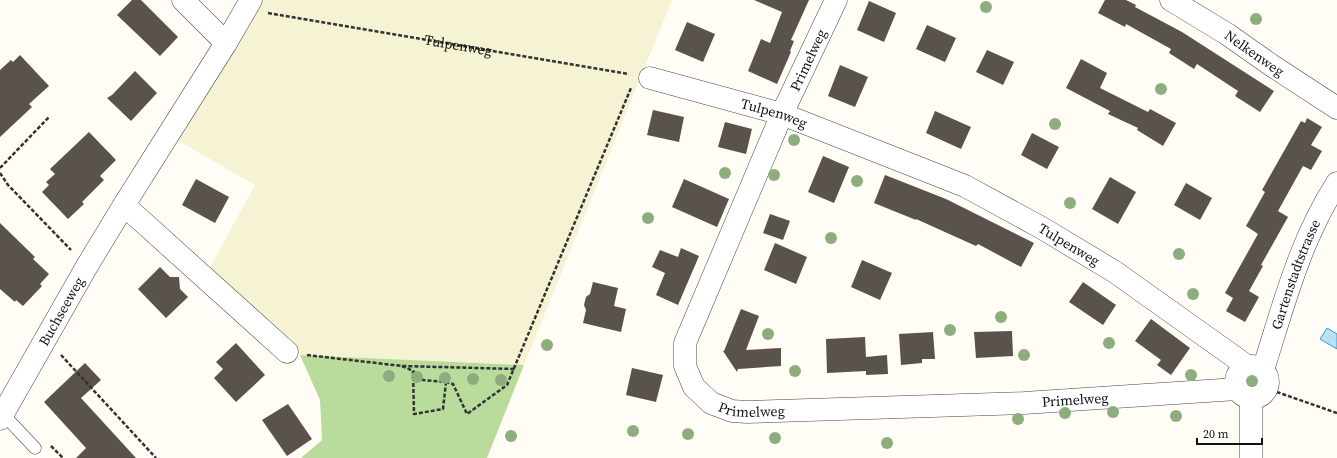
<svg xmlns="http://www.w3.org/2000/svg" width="1337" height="458" viewBox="0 0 1337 458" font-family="'Source Serif 4',serif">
	<rect width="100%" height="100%" fill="#fffdf5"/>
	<polygon fill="#f6f3d4" points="260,0 672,0 524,365 300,355 208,271 255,185 177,140"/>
	<polygon fill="#b9dc9c" points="300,355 524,365 487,458 301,458 322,440 320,400"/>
	<polygon fill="#b9e0f7" stroke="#3f96cf" points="1327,328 1337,334 1337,349 1320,339"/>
	<g fill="#5a524d">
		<polygon points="132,0 141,0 178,37 160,56 117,15"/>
		<polygon points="754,0 809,0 791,40 794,41 790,51 791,52 777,84 748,71 761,39 770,43 782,12"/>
		<polygon points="1105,0 1126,0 1136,5 1135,7 1182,32 1274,91 1260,112 1235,96 1238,91 1197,64 1194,69 1169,53 1171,49 1126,24 1125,27 1098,13"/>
		<polygon points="869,1 896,13 884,42 857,30"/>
		<polygon points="687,22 715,34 703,62 675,50"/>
		<polygon points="927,25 956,38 945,62 916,49"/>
		<polygon points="987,50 1014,62 1003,85 976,72"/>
		<polygon points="20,55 49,86 29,104 32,107 0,137 0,70 11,60 13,62"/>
		<polygon points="1081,59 1107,73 1100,88 1148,112 1150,109 1176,123 1163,146 1137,130 1138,128 1108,114 1110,111 1066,88"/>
		<polygon points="840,65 868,77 855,107 828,96"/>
		<polygon points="135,71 157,93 131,121 107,98 112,95"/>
		<polygon points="653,110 684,117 679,142 647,135"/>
		<polygon points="935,111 971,127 961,149 926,133"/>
		<polygon points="1307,118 1322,127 1311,145 1322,151 1311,170 1303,166 1278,211 1288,217 1261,265 1263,266 1249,291 1259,297 1245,322 1226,311 1233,298 1225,293 1258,234 1246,226 1265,192 1262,190 1301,121 1305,123"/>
		<polygon points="725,122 752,129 746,154 718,147"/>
		<polygon points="89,132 116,160 100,176 104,180 82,202 84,204 68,219 42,192 49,185 46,182 55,174 50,169"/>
		<polygon points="1032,133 1059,147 1047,169 1021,155"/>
		<polygon points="823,156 849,167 834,203 808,192"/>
		<polygon points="885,175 946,199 1034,243 1021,267 978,244 976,246 916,219 916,220 874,203"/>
		<polygon points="1110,177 1136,192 1118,224 1092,209"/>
		<polygon points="196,179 229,197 215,223 182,205"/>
		<polygon points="684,179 729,199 717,227 672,207"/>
		<polygon points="1186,183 1212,198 1200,220 1174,205"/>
		<polygon points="770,214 790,221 783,240 763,233"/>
		<polygon points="0,223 35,257 33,259 49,274 40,284 42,286 23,306 16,300 15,302 0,289"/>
		<polygon points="775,243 807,257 796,284 764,270"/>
		<polygon points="681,248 699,256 678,305 656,295 665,273 652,267 660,250 678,257"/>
		<polygon points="862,260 892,273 880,300 851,287"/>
		<polygon points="160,267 170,277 179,277 180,289 188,297 166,318 138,289"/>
		<polygon points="593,282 618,288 614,306 626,309 621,332 583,323 586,310 584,305 586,297 590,294"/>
		<polygon points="1083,282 1116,305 1103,325 1069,302"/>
		<polygon points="741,309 759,316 746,350 781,348 781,366 738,369 737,372 723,351 724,351"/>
		<polygon points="1151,319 1190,348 1171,375 1157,365 1161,360 1135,341"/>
		<polygon points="1012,331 1013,356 976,358 974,332"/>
		<polygon points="933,332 935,359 922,359 922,363 901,365 899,334"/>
		<polygon points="865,337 866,357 887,355 888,374 866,375 866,364 866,371 827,373 826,339"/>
		<polygon points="236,343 265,375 236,402 214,378 223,369 216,362"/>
		<polygon points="85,363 101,380 81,398 136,458 76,458 86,448 44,402"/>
		<polygon points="632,368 663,375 656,402 626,395"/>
		<polygon points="288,404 312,439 287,456 262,420"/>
	</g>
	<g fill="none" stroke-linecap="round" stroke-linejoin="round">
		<defs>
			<polyline id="service" points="3,414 35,448"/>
			<g id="minor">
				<polyline points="183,0 226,43"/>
				<path id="s2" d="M 836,0 L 782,114 L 685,343 L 685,366 L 694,387 L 711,403 L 732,411 L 747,412 L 1024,403 L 1237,389"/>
				<path id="s3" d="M 1171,0 L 1227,34 L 1274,67 L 1337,108"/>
				<path id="s4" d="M 650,78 L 782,114 L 965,186 L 1042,228 L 1115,272 L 1247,366"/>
				<polyline points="124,205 287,352"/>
				<circle cx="1252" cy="382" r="16"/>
				<path id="s5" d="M 1263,370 C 1283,307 1300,240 1337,183"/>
				<polyline points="1251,398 1251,458"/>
				<path id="s6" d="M 0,419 L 87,266 L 124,205 L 226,43 L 251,0"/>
			</g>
		</defs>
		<use href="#service" stroke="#444" stroke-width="13"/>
		<use href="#minor" stroke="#444" stroke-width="23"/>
		<g stroke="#333" stroke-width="2.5" stroke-dasharray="4 2" stroke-linecap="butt">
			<path id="s1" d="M 268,13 L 629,74"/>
			<polyline points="0,168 49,117"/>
			<polyline points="0,173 8,185 71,250"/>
			<polyline points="61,355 156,458"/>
			<polyline points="307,355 402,366 515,369"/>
			<polyline points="402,366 413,371 423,380 446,382 453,384 467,414 507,385 631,88"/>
			<polyline points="413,371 414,414 443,409 446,382"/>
			<polyline points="1271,390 1337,413"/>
			<polyline points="51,446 63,458"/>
		</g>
		<use href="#service" stroke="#fff" stroke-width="12"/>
		<use href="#minor" stroke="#fff" stroke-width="22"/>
	</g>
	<g fill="#8dad7f">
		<circle cx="986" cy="7" r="6"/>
		<circle cx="1256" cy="19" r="6"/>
		<circle cx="1161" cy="89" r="6"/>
		<circle cx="1055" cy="124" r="6"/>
		<circle cx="794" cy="140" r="6"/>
		<circle cx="725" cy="173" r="6"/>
		<circle cx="774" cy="175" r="6"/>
		<circle cx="857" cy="181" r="6"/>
		<circle cx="1070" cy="203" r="6"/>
		<circle cx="648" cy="218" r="6"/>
		<circle cx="831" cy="238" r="6"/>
		<circle cx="1179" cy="254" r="6"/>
		<circle cx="1193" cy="294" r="6"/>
		<circle cx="1001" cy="317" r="6"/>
		<circle cx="950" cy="330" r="6"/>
		<circle cx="768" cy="334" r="6"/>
		<circle cx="1109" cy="343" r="6"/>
		<circle cx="547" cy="345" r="6"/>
		<circle cx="1024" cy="355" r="6"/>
		<circle cx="795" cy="371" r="6"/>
		<circle cx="1191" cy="375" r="6"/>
		<circle cx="389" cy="376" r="6"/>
		<circle cx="417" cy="377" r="6"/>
		<circle cx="445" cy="378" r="6"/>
		<circle cx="473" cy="379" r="6"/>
		<circle cx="501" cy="380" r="6"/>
		<circle cx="1252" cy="381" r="6"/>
		<circle cx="1113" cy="412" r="6"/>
		<circle cx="1065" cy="413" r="6"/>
		<circle cx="1176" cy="416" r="6"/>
		<circle cx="1018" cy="419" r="6"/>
		<circle cx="633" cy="431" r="6"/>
		<circle cx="688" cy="434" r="6"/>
		<circle cx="511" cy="436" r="6"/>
		<circle cx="775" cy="438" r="6"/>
		<circle cx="887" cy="443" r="6"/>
	</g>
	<g text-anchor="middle" stroke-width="4" stroke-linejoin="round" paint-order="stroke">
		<g font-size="14" fill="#111" stroke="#fff">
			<text dy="5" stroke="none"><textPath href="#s1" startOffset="193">Tulpenweg</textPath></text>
			<text dy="5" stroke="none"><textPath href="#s3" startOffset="99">Nelkenweg</textPath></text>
			<text transform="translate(808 60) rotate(-65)" y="5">Primelweg</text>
			<text dy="5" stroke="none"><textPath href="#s4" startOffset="129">Tulpenweg</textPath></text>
			<text dy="5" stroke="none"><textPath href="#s4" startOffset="453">Tulpenweg</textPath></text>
			<text dy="5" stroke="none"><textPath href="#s5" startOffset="101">Gartenstadtstrasse</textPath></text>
			<text dy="5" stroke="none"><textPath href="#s6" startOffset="124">Buchseeweg</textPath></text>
			<text dy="5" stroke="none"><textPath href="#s2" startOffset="810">Primelweg</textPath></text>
			<text dy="5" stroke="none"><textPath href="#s2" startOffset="486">Primelweg</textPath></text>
		</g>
	</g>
	<path d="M1197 438v6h65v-6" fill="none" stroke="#111111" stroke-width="2"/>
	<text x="1203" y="438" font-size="12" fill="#111111" stroke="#ffffff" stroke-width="3" paint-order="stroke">20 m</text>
</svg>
